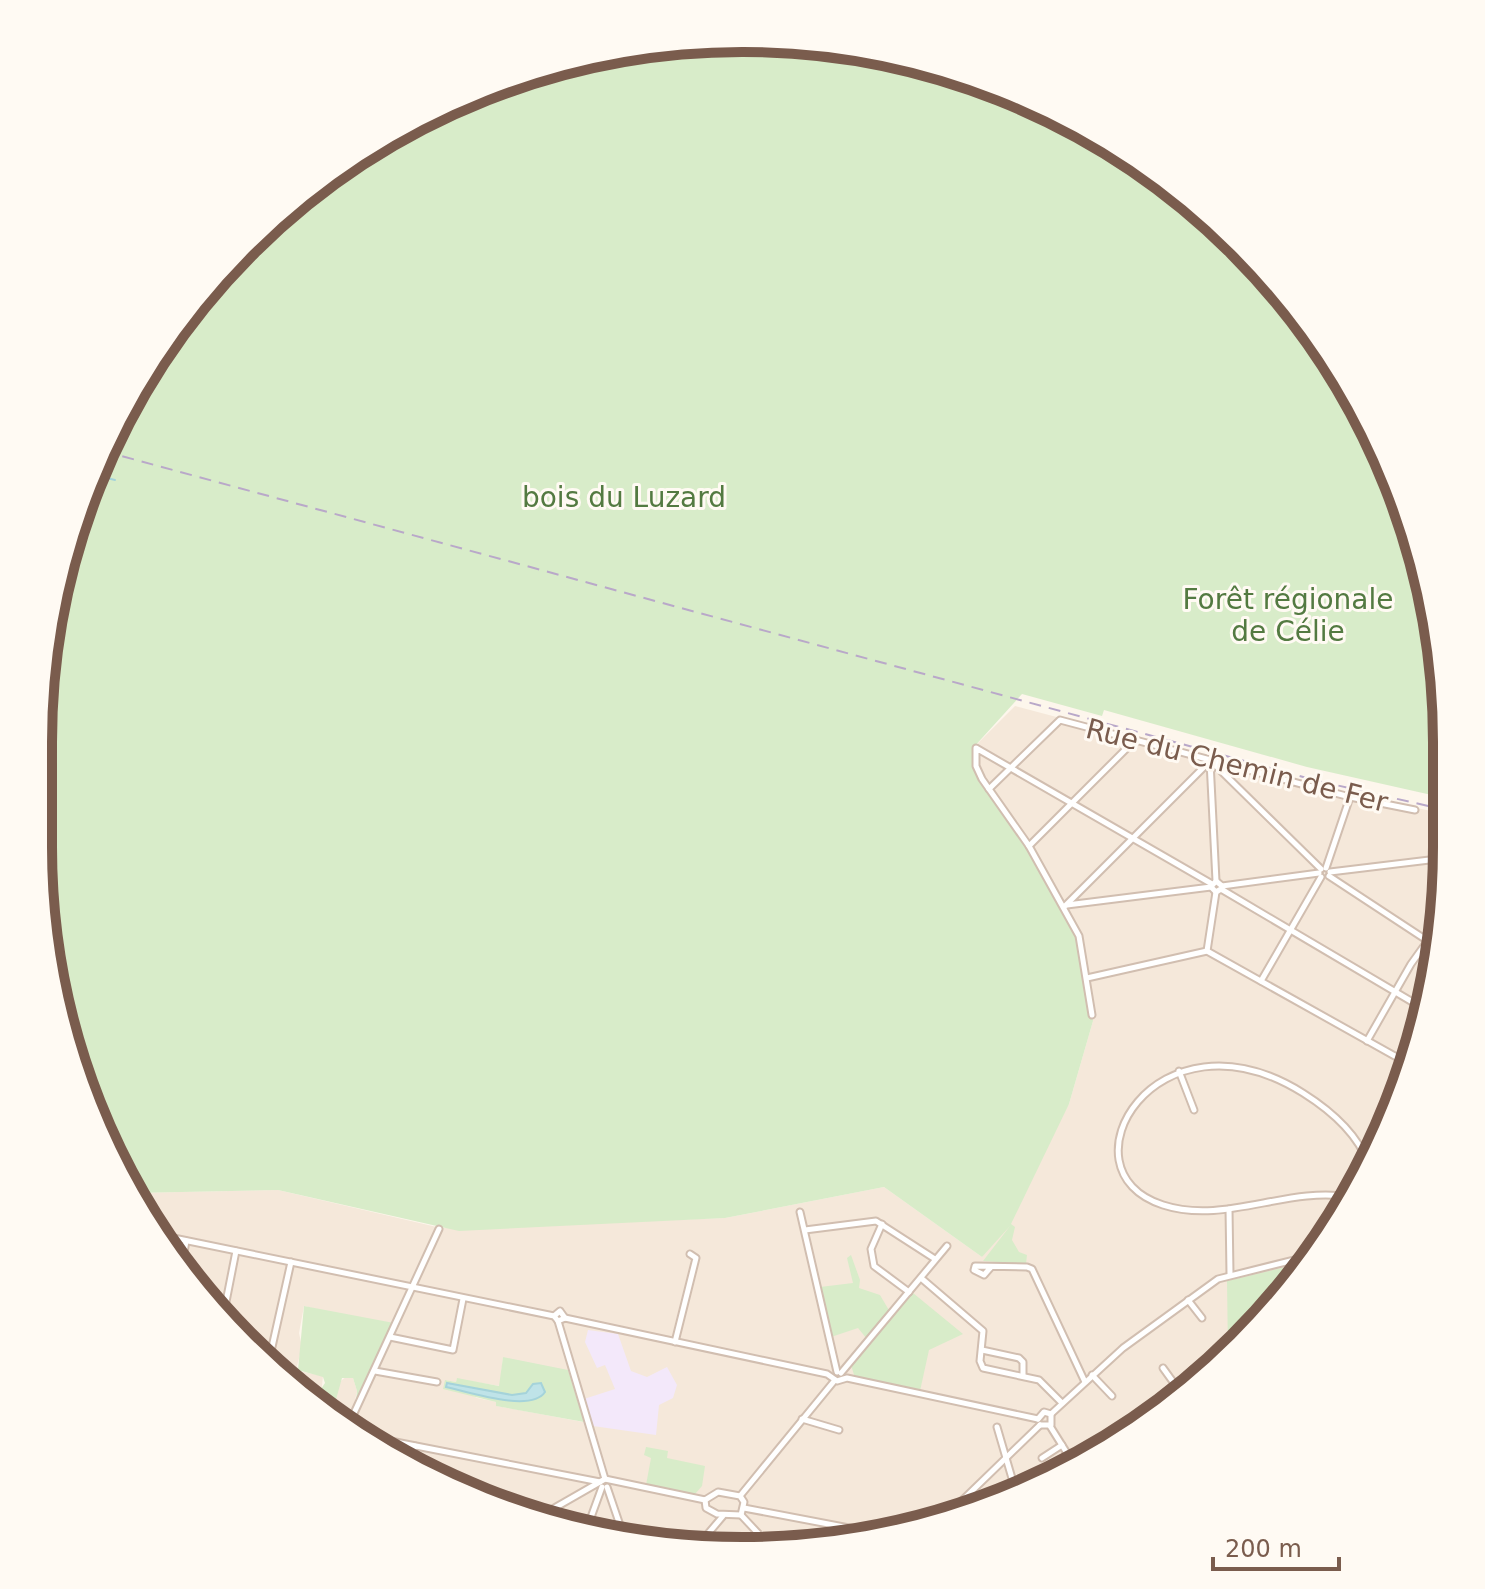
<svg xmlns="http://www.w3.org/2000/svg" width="1485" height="1589" viewBox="0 0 1485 1589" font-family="'DejaVu Sans',sans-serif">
	<rect width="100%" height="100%" fill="#fdf6ec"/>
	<path fill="#f5e8da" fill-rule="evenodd" d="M 1015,706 L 1339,792 L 1446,814 L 1447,847 L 1434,984 L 1394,1116 L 1328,1238 L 1240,1345 L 1095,1456 L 969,1513 L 835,1545 L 697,1550 L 560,1527 L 431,1478 L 322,1406 L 330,1406 L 337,1384 L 347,1376 L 353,1378 L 357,1391 L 353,1410 L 392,1328 L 304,1306 L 299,1333 L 302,1347 L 297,1366 L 299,1371 L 323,1376 L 320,1404 L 278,1376 L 183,1275 L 132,1193 L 278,1190 L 441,1228 L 725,1218 L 884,1187 L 982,1257 L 1069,1104 L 1093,1021 L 1084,987 L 1084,969 L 1016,830 L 984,787 L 975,767 L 973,748 ZM 503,1357 L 583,1422 L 497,1406 L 497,1402 L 477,1398 L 445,1380 L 456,1382 L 457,1379 L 500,1386 Z"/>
	<polygon fill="#f3e8fa" points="588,1330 618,1334 631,1371 647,1377 667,1367 677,1385 673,1398 659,1405 656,1435 593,1426 584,1399 615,1389 605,1365 597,1368 585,1342"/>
	<g fill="#d8ecc9">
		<polygon points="788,39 924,62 1054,110 1171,183 1272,278 1352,390 1409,516 1441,650 1445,798 1307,767 1104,710 1102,716 1022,694 973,748 975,767 984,787 1035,859 1078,937 1093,1021 1069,1104 1011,1224 1015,1227 1012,1240 1019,1252 1027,1255 1026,1264 983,1261 1010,1226 982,1257 884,1187 725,1218 459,1231 278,1190 132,1193 110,1158 52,984 40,696 62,560 108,438 142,393 141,383 183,314 278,213 390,133 516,76 650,44"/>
		<polygon points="851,1255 860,1280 859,1288 880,1295 890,1312 867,1339 858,1328 831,1337 820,1287 853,1283 847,1258"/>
		<polygon points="1303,1263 1303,1269 1240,1345 1228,1354 1227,1281"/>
		<polygon points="913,1293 963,1334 929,1350 920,1391 855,1378 851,1365"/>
		<polygon points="304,1306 394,1323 355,1411 357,1391 353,1378 342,1378 335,1403 322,1406 317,1395 325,1383 323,1377 298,1370"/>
		<polygon points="503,1357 568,1370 584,1422 496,1406 496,1402 443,1389 445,1380 456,1382 457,1378 499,1386"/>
		<polygon points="646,1447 668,1451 667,1458 705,1466 702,1486 695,1494 646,1485 651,1458 644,1455"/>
	</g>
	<path fill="#bfe3e8" stroke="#a5d3da" stroke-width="2" d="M 447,1383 L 512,1395 L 526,1393 L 533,1384 L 541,1383 L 545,1392 C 531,1413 469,1392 446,1387 Z"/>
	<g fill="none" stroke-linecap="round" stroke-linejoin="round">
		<polyline stroke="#a5d3da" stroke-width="2" points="94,475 115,480"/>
		<defs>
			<g id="minor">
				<polyline points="1210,761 1216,881"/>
				<polyline points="1211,761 1321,869"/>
				<polyline points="989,789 1060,720 1350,797 1415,810"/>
				<polyline points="1029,846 1134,741"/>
				<polyline points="1326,868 1350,797"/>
				<polyline points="1330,872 1446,858"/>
				<polyline points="1319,873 1222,886 1216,881 1211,887 1216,892 1221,889 1426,1010"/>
				<polyline points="1329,876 1437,947"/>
				<polyline points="1067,905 1211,887"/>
				<polyline points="1064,907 1210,761"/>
				<polyline points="1207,951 1216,892"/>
				<polyline points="1087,978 1207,951 1409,1064"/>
				<polyline points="1261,981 1321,877"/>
				<polyline points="1092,1015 1079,936 1029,846 982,779 976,766 976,748 1212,884"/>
				<polyline points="1367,1041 1411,964 1439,925"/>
				<polyline points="1179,1071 1194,1110"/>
				<path d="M 1350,1197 C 1287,1186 1225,1225 1163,1205 C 1056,1171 1156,1001 1303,1093 C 1330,1110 1357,1133 1368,1163"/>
				<polyline points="1229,1209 1230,1274"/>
				<polyline points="800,1212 837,1372"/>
				<polyline points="882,1224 871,1249 874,1266 909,1292"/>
				<polyline points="805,1230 876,1221 935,1259"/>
				<polyline points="159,1235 554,1316 558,1321 565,1318 827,1374 837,1381 847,1378 1038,1419"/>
				<polyline points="182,1264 186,1241"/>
				<polyline points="991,1267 984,1275 974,1270 975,1266 1027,1267 1032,1269 1085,1382"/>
				<polyline points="921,1278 983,1331 980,1361 983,1368 1039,1380 1062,1403"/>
				<polyline points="1188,1300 1202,1318"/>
				<polyline points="554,1316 560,1311 565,1318"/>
				<polyline points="223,1317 236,1251"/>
				<polyline points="558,1321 605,1479"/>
				<polyline points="390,1337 453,1350 463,1299"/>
				<polyline points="246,1342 272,1347 291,1262"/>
				<polyline points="675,1342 696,1258 690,1254"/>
				<polyline points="982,1350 1019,1358 1023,1362 1023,1376"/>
				<polyline points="1163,1368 1176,1386"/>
				<polyline points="375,1371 437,1382"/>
				<polyline points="841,1373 947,1246"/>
				<polyline points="1092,1375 1112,1396"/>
				<polyline points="1168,1401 1172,1390 1194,1373 1192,1370"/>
				<polyline points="1051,1414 1123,1348 1218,1279 1314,1255"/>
				<polyline points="802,1419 839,1430"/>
				<polyline points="1038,1419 1044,1412 1051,1414"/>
				<polyline points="349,1424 439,1229"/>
				<polyline points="1040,1425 1051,1425 1051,1414"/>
				<polyline points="1050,1426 1075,1466"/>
				<polyline points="997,1427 1016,1492"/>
				<polyline points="1112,1436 1120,1437"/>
				<polyline points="370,1437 600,1482"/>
				<polyline points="1042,1458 1062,1445"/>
				<polyline points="1072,1461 1089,1450 1099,1453"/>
				<polyline points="408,1463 415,1446"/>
				<polyline points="607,1487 624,1537"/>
				<polyline points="740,1496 835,1380"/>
				<polyline points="705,1500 718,1492 740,1496 744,1502 741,1515"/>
				<polyline points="705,1500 706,1508 717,1514 741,1515"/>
				<polyline points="744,1508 881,1534"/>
				<polyline points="741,1515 771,1547"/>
				<polyline points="537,1518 605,1479 705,1500"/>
				<polyline points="942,1520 1040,1425"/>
				<polyline points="586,1531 602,1487"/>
				<polyline points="623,1536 689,1548"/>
				<polyline points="754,1548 762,1538"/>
				<polyline points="695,1549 723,1516"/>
			</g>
		</defs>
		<use href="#minor" stroke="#d1beb0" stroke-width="9"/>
		<use href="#minor" stroke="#fff" stroke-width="5"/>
		<polyline stroke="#b9a8c9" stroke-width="2" stroke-dasharray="12 8" stroke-linecap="butt" points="103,451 1318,781 1446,810"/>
	</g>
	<g text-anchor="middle" stroke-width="6" stroke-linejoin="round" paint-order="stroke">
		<g font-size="28" fill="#537a41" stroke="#fffaf3">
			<text x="624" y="507">bois du Luzard</text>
			<text x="1288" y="609">Forêt régionale<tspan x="1288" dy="32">de Célie</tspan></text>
		</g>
		<g font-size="28" fill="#7a5c4d" stroke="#fffaf3">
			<text transform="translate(1237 765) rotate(14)" y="10">Rue du Chemin de Fer</text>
		</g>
	</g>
	<path d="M0 0H1485V1589H0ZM742 52H743A690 690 0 0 1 1433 742V847A690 690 0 0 1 743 1537H742A690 690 0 0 1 52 847V742A690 690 0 0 1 742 52Z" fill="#fffaf3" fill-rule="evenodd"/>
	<path fill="none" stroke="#7a5c4d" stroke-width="10" d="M742 52H743A690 690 0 0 1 1433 742V847A690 690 0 0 1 743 1537H742A690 690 0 0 1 52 847V742A690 690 0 0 1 742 52Z"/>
	<path d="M1213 1557v12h126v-12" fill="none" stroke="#7a5c4d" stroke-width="4"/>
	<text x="1225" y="1557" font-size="24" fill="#7a5c4d" stroke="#fffaf3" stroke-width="6" paint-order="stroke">200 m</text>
</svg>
